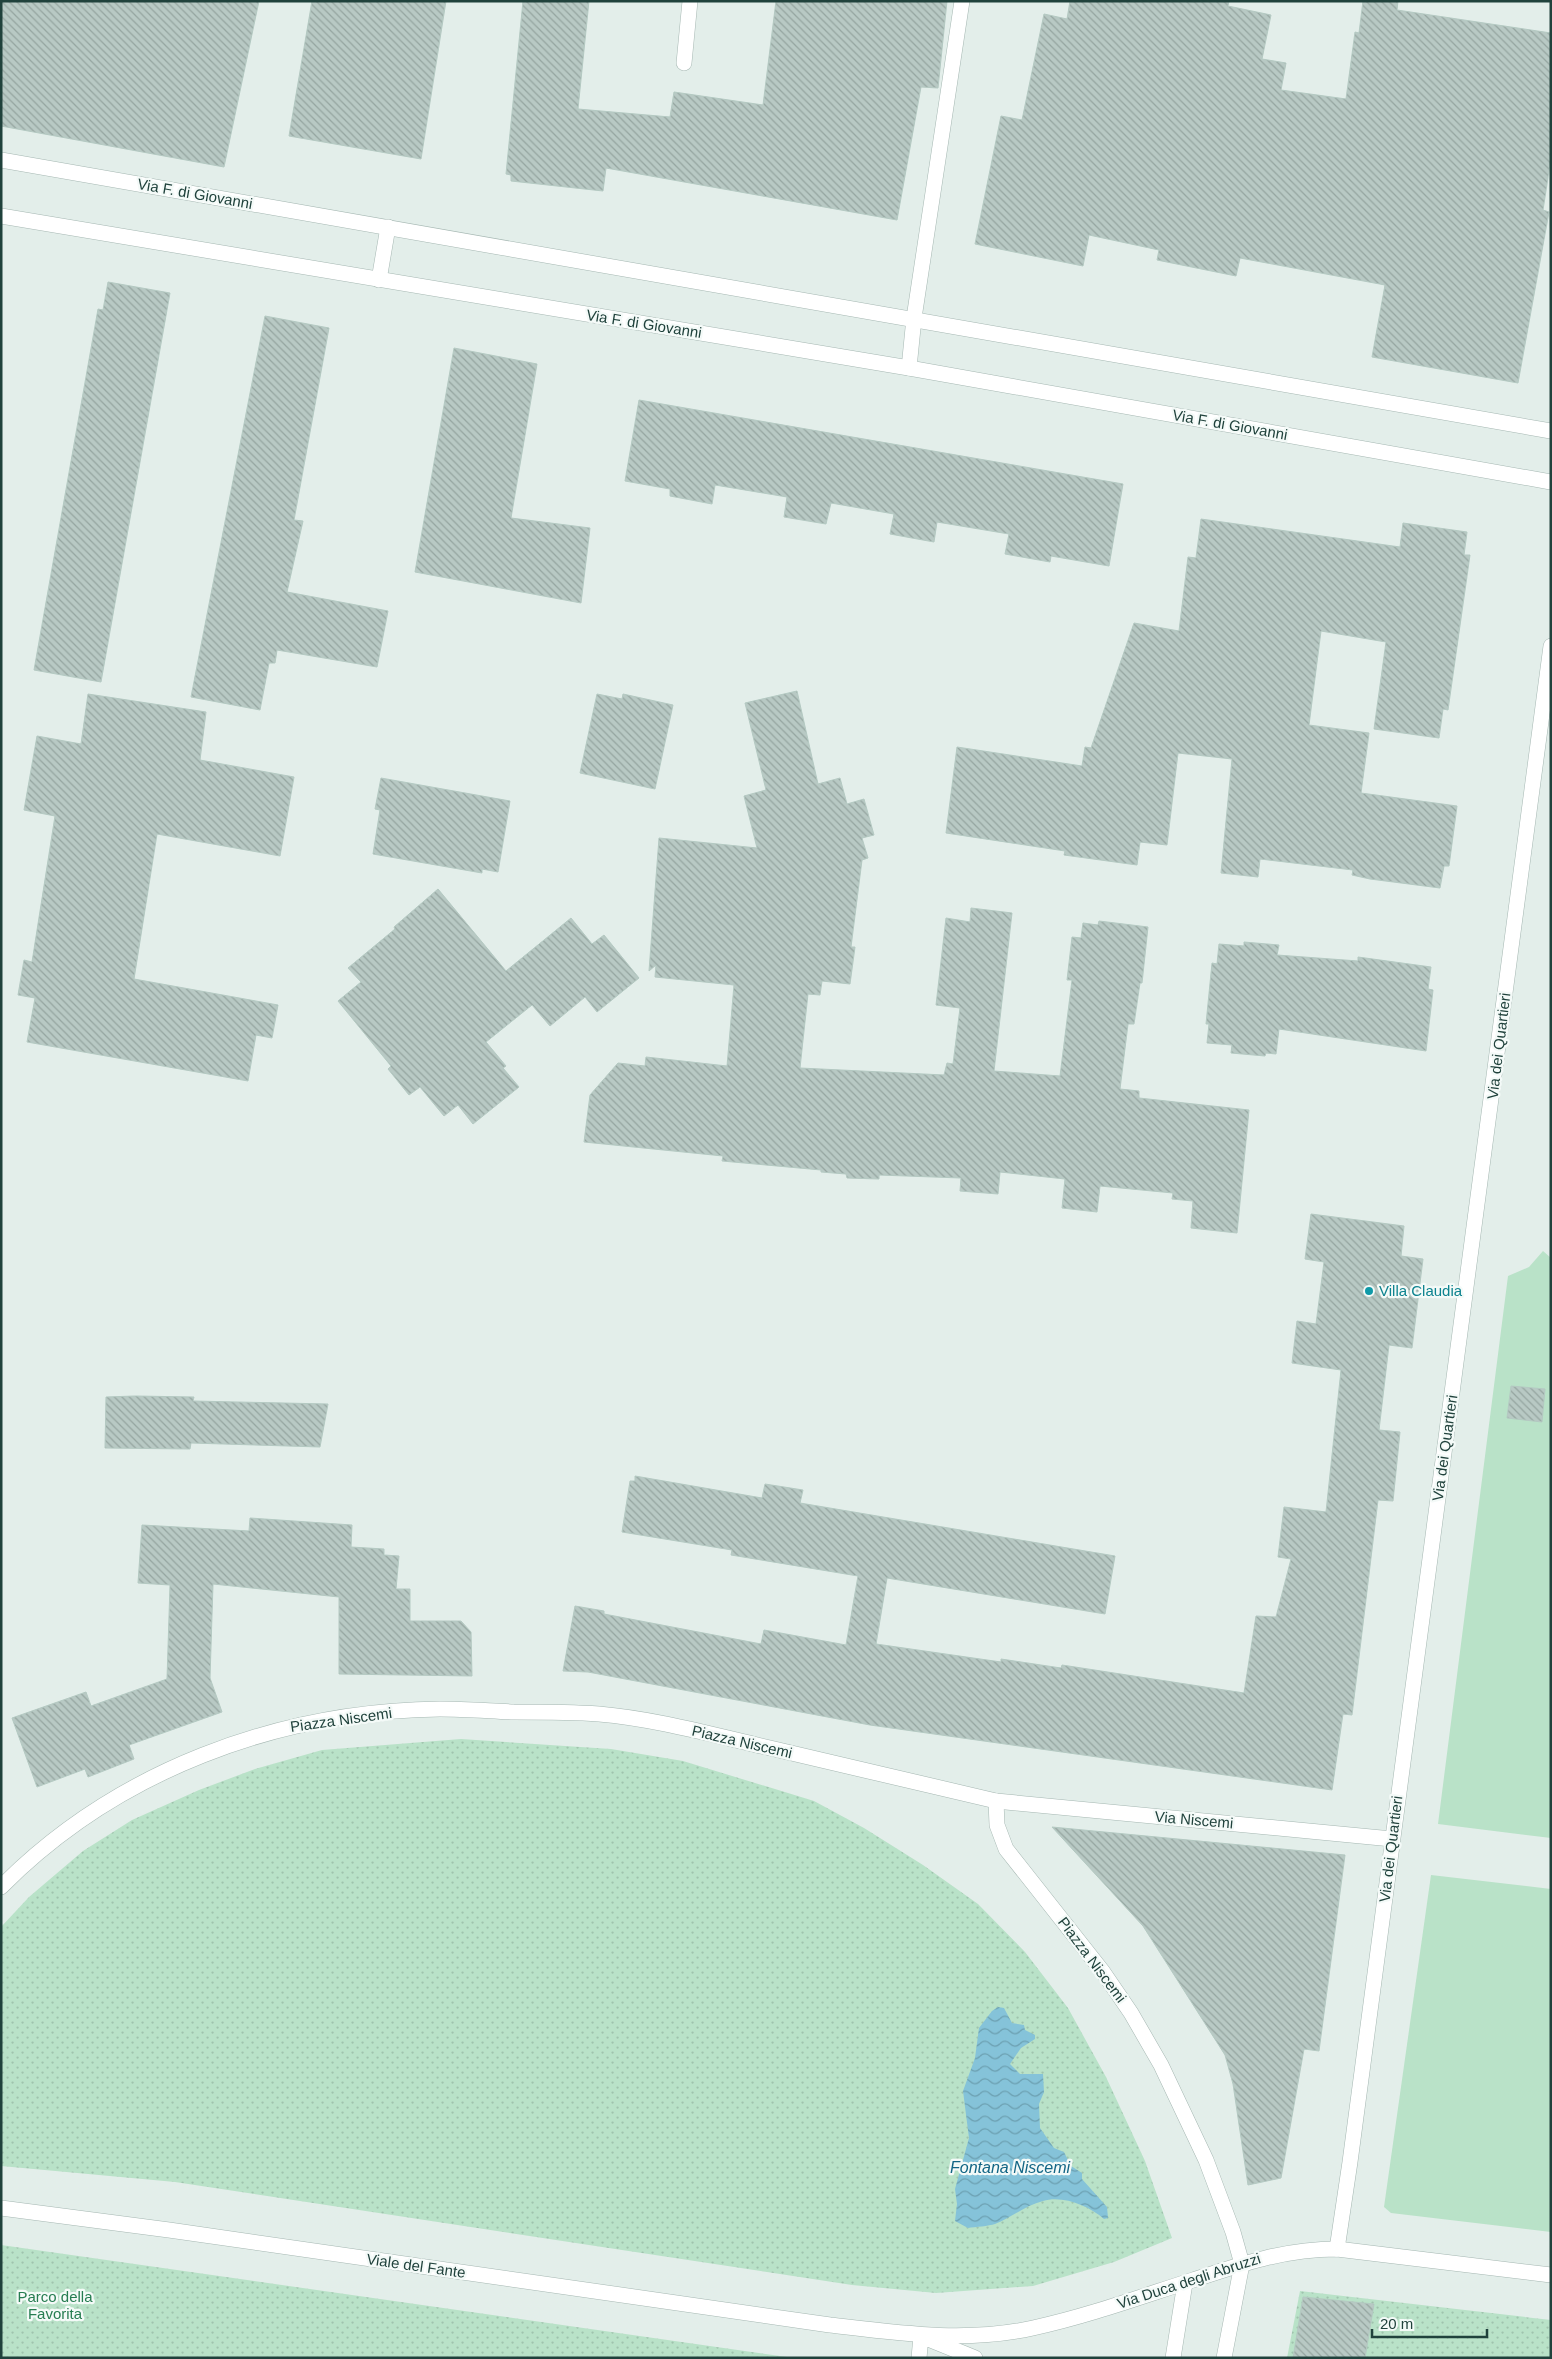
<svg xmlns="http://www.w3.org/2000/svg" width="1552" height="2359" viewBox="0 0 1552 2359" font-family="Helvetica,sans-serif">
	<defs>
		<pattern id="park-dots" width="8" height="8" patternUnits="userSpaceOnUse" patternTransform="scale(1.25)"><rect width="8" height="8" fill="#b9e2c8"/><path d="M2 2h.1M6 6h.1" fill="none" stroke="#9fc3ad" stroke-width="1.8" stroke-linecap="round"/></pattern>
		<pattern id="water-waves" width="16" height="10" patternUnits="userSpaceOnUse" patternTransform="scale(1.25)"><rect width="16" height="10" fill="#85c3d9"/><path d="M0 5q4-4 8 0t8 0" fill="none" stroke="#6ca0b1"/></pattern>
		<pattern id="building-back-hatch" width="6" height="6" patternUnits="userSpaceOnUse" patternTransform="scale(1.25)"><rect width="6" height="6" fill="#b8c9c4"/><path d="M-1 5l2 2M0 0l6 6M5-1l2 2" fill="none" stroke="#95a5a0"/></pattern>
	</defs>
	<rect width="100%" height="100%" fill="#e3eeea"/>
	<g fill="#b9e2c8">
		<polygon points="1543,1251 1551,1258 1551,1838 1438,1824 1508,1276 1529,1267"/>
		<polygon points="1431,1875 1551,1889 1551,2232 1391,2213 1384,2207"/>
	</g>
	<g fill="url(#park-dots)">
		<polygon points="461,1739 611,1749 683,1761 814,1801 864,1828 923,1865 978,1904 1025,1952 1068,2008 1106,2077 1145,2161 1172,2238 1114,2262 1033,2286 936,2293 852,2285 175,2182 1,2166 1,1927 29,1897 83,1851 132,1820 199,1790 255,1769 322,1750"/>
		<polygon points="1,2245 794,2358 1,2358"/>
		<polygon points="1300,2291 1551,2320 1551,2358 1287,2358"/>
	</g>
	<path fill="url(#water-waves)" d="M 998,2007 L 1004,2008 L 1012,2023 L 1024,2025 L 1025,2030 L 1035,2035 L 1035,2039 L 1021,2048 L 1010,2064 L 1020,2074 L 1043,2074 L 1044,2092 L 1039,2104 L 1040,2128 L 1054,2148 L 1064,2152 L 1071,2166 L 1082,2173 L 1082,2179 L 1107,2207 L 1108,2218 L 1104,2219 C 1089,2206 1063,2195 1043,2201 C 1026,2205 1011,2218 995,2224 C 989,2226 975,2227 968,2228 L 955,2221 L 957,2204 L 955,2189 L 969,2138 L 963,2091 L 975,2058 L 979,2028 L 992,2011 Z"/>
	<g fill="url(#building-back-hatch)" stroke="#b4c9c2">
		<polygon points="1,1 259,1 224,167 1,126"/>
		<polygon points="312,1 446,1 421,159 289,136"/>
		<polygon points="523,1 589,1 578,109 670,117 674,92 763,105 776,1 947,1 938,88 921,87 897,220 606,168 603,191 511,181 511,175 506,174"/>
		<polygon points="1070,1 1229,1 1228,6 1271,15 1262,59 1286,63 1281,90 1346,99 1355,32 1359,33 1363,1 1398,1 1397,10 1551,33 1551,158 1543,210 1549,212 1518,383 1372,357 1385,285 1240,258 1236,276 1157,260 1159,250 1089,235 1083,266 975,244 1001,116 1022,120 1044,14 1067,19"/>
		<polygon points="108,282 170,293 101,682 34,670 98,309 103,310"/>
		<polygon points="265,316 329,328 294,520 303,521 287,592 388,611 377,667 277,650 275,663 269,663 260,710 191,697"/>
		<polygon points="454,348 537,364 511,518 590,528 581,603 415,572"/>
		<polygon points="639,400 1123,484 1109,566 1051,556 1050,562 1005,554 1009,534 937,522 934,542 890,534 894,514 831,503 826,524 784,517 787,497 715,485 712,504 670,496 670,489 625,481"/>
		<polygon points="1201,519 1400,547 1403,523 1467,532 1464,555 1470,555 1448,710 1443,709 1439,738 1374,729 1386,642 1321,631 1309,725 1369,733 1361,793 1457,806 1449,866 1444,866 1440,888 1370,879 1352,875 1353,870 1260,859 1258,877 1221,873 1232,759 1178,753 1167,845 1140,842 1137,865 1064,855 1065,851 946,833 957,747 1082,766 1085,747 1091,748 1134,623 1179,631 1188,557 1196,558"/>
		<polygon points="797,691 818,784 840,778 847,804 864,799 874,835 862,838 868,858 862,860 851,947 855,947 850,984 822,981 820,995 808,994 800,1068 944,1075 947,1063 953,1064 960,1008 936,1005 946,918 970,922 971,908 1012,913 994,1071 1060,1076 1072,980 1067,980 1072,937 1081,938 1083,923 1098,925 1099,921 1148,927 1142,983 1140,983 1134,1024 1128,1024 1120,1089 1139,1091 1139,1098 1249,1110 1237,1233 1191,1228 1193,1201 1172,1199 1173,1193 1100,1186 1097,1212 1062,1208 1065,1179 1000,1172 998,1194 960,1191 961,1178 879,1175 879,1179 847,1178 846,1174 821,1172 821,1170 722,1161 723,1156 584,1142 590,1095 618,1063 645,1066 646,1057 727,1066 734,985 655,977 656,965 649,971 659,838 757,848 744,796 766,790 745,703"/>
		<polygon points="88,694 206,712 200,760 294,777 280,856 157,834 134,979 278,1005 272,1038 256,1035 248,1081 27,1042 35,998 18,995 24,960 32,962 55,816 24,810 37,736 81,744"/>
		<polygon points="597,694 622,699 623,694 673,705 655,789 580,773"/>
		<polygon points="381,778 510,801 498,872 482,869 482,873 373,854 380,810 375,809"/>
		<polygon points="438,889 506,971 571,918 592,944 604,935 639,978 597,1012 585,997 550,1026 532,1005 486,1042 506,1066 503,1068 519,1087 473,1124 458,1105 444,1116 420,1087 409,1095 388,1069 391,1066 338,1001 361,982 348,968 395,929 394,927"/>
		<polygon points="1244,942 1279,945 1277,955 1358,961 1358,957 1431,967 1428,989 1433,990 1426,1051 1279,1029 1276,1054 1266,1053 1265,1056 1231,1053 1232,1045 1207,1043 1209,1024 1206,1024 1212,963 1217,964 1219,944 1244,946"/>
		<polygon points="1311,1214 1404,1226 1401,1256 1423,1259 1412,1348 1389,1345 1379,1430 1400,1432 1393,1501 1378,1500 1352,1715 1343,1714 1332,1790 870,1725 588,1672 563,1671 575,1606 604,1611 604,1614 761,1644 764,1630 846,1645 858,1576 731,1555 732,1550 622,1532 630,1481 635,1481 635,1476 762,1498 765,1484 803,1490 800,1503 1115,1556 1105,1614 887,1578 876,1644 1001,1662 1001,1659 1061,1668 1062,1665 1244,1693 1256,1616 1276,1617 1291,1559 1278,1557 1284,1507 1326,1512 1341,1370 1292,1363 1297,1321 1316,1324 1324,1262 1305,1259"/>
		<polygon points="1511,1386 1545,1389 1542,1422 1507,1418"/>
		<polygon points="135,1396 194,1397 193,1401 328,1404 320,1447 191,1443 190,1449 105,1448 106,1397"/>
		<polygon points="250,1518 352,1525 351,1547 384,1549 384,1555 399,1556 396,1589 410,1589 410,1621 461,1621 471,1632 472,1676 339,1674 339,1597 213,1584 210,1678 222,1712 129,1745 134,1759 88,1777 85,1769 37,1787 12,1718 86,1692 91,1706 167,1679 170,1585 138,1583 142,1525 249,1531"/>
		<polygon points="1052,1827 1345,1855 1319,2051 1304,2049 1281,2178 1248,2185 1233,2084 1225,2055 1143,1926"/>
		<polygon points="1303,2297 1374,2304 1365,2358 1293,2358"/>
	</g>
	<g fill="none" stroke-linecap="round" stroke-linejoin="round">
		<defs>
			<polyline id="service" points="684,63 690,1"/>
			<g id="minor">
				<polyline points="1,160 1551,431"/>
				<polyline points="1,216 909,368 1551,482"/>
				<polyline points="379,280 388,227"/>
				<polyline points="909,368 914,318 962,1"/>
				<polyline points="996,1801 1392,1839"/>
				<path d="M 1,1887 C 116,1771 277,1711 440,1709 C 465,1709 489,1711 514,1712 C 542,1712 571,1712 599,1714 C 656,1719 713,1735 770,1748 C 845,1766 921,1783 996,1801 L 997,1825 L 1006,1849 L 1103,1972 L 1131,2013 L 1161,2065 L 1206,2160 L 1233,2232 L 1242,2264 L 1224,2358"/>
				<polyline points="1337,2249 1350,2162 1551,646"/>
				<polyline points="919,2358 921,2336 975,2358"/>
				<polyline points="1173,2358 1185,2283"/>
			</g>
			<path id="tertiary" d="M 1,2208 L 169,2230 L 830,2325 C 898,2333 966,2343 1033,2328 C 1088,2316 1140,2297 1193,2280 C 1241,2264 1285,2249 1337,2249 L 1551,2275"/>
		</defs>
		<use href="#service" stroke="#a5b7b2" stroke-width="16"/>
		<use href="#minor" stroke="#a5b7b2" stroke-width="16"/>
		<use href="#tertiary" stroke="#a5b7b2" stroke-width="16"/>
		<use href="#service" stroke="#fff" stroke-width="15"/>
		<use href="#minor" stroke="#fff" stroke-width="15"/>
		<use href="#tertiary" stroke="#fff" stroke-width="15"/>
	</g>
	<circle fill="#0f9aa8" stroke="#f4faf8" stroke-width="2" cx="1369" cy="1291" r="5"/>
	<g text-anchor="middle" stroke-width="4.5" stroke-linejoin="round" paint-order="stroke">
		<g font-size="15" fill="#20423c" stroke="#f4faf8">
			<text transform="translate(195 194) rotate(10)" y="5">Via F. di Giovanni</text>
			<text transform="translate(644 324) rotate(9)" y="5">Via F. di Giovanni</text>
			<text transform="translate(1230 425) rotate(10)" y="5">Via F. di Giovanni</text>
			<text transform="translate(1499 1046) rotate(-83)" y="5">Via dei Quartieri</text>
			<text transform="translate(1445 1448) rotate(-82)" y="5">Via dei Quartieri</text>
			<text transform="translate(341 1720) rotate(-8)" y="5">Piazza Niscemi</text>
			<text transform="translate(742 1742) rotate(13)" y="5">Piazza Niscemi</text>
			<text transform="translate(1194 1820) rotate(5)" y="5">Via Niscemi</text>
			<text transform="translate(1391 1849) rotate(-83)" y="5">Via dei Quartieri</text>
			<text transform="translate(1092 1960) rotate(53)" y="5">Piazza Niscemi</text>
			<text transform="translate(416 2266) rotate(8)" y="5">Viale del Fante</text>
			<text transform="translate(1189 2281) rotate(-18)" y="5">Via Duca degli Abruzzi</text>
		</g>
		<g font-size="15" fill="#0d838f" stroke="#f4faf8" text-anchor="start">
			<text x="1379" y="1296">Villa Claudia</text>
		</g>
		<g font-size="15" fill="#267d51" stroke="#f4faf8">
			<text x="55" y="2302">Parco della<tspan x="55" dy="17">Favorita</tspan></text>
		</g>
		<g font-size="16" font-style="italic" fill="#136685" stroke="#f4faf8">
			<text x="1010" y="2173">Fontana Niscemi</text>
		</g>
	</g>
	<rect width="1552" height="2359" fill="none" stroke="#20423c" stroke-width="5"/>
	<path d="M1372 2329v8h115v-8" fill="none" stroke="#20423c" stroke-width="2.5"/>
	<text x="1380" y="2329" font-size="15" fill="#20423c" stroke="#f4faf8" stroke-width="4" paint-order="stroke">20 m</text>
</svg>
